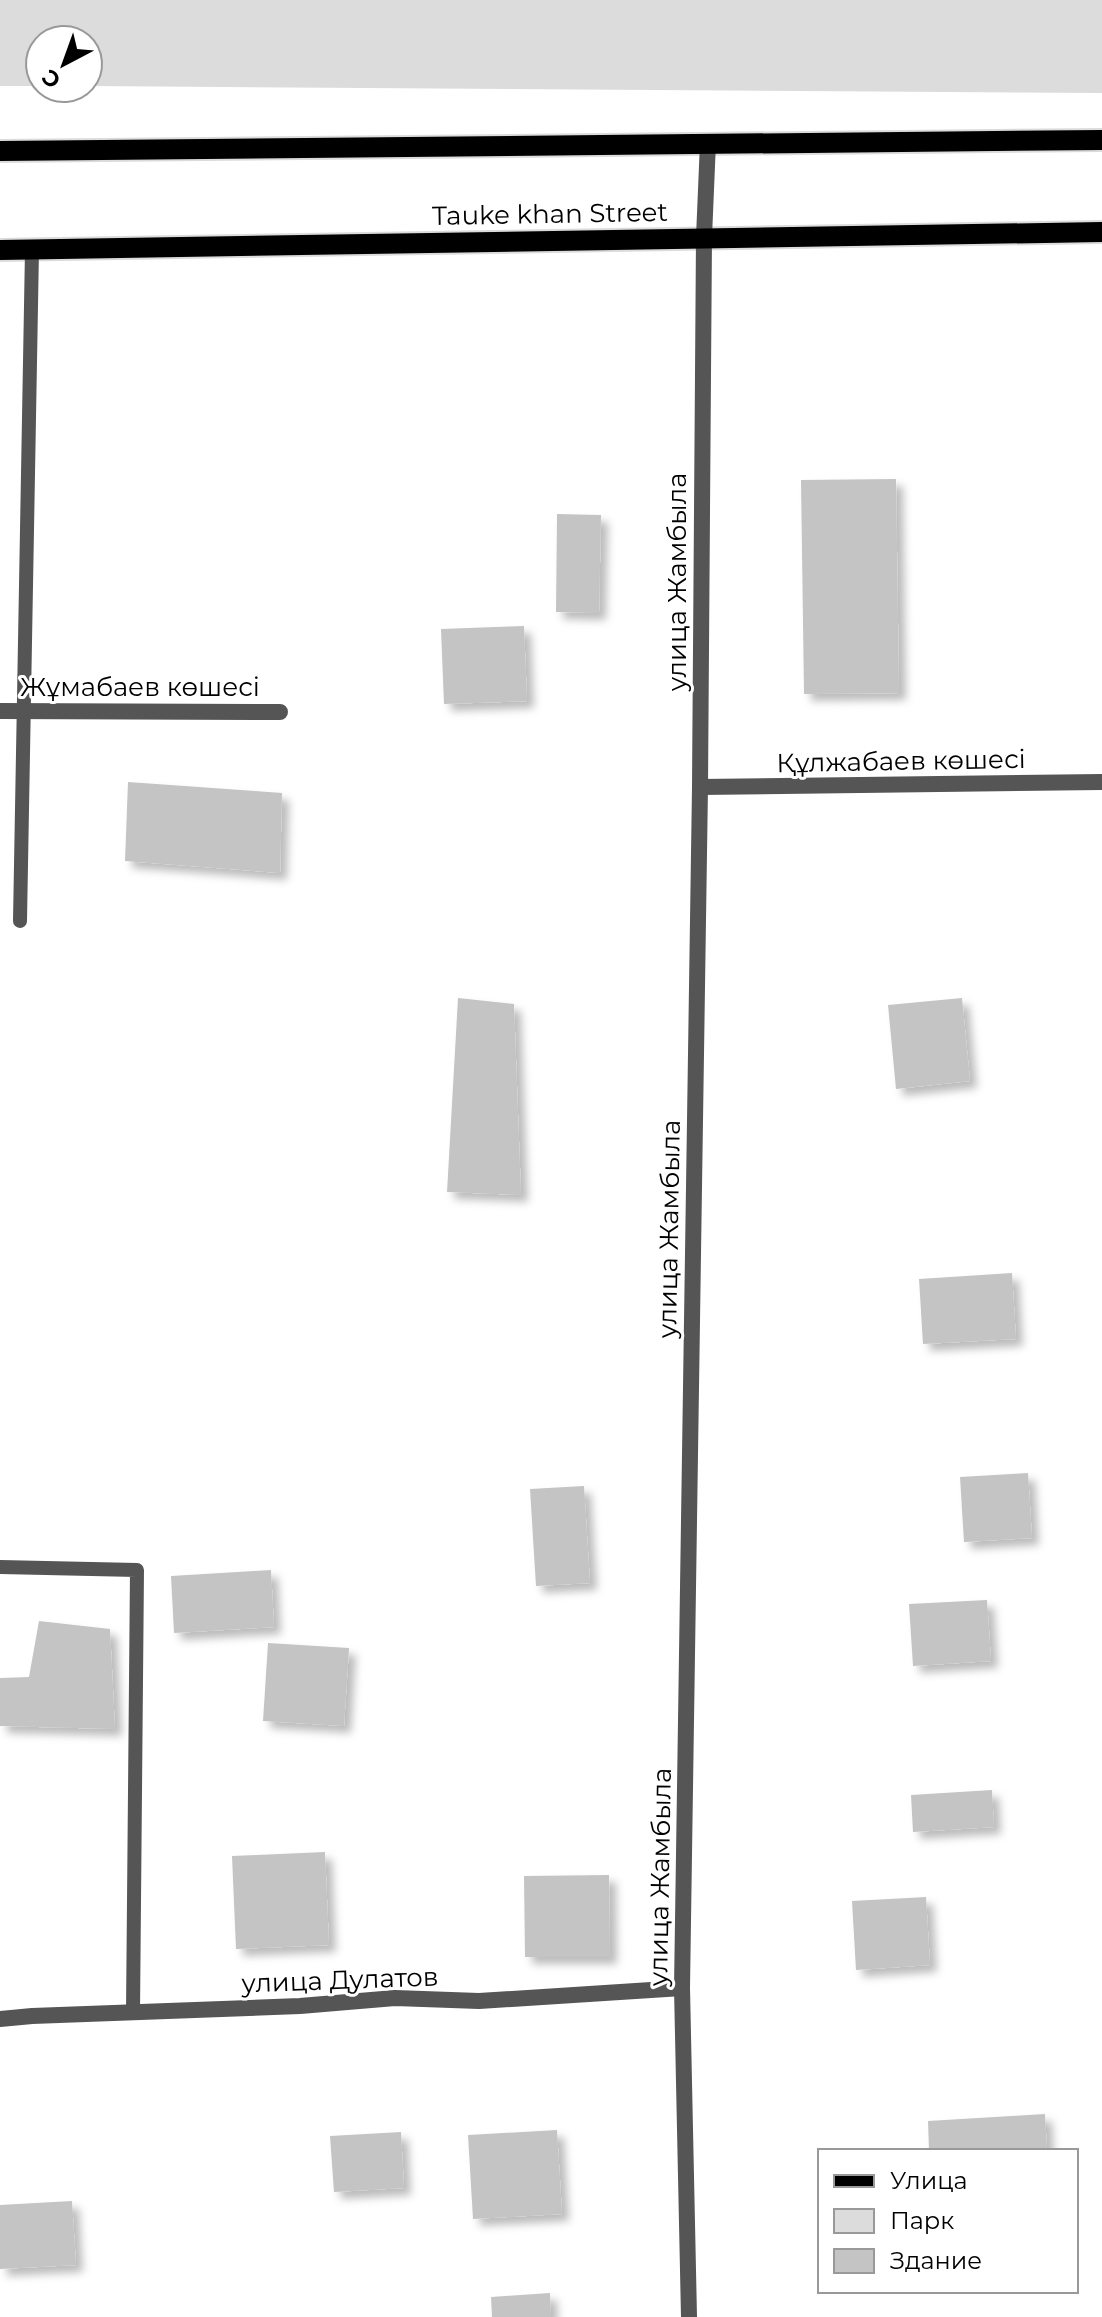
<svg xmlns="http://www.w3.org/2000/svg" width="1102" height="2317" viewBox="0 0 1102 2317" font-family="Montserrat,sans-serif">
	<defs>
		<filter id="shadow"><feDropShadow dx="7" dy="7" stdDeviation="4" flood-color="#0004"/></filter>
	</defs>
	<rect width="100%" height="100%" fill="#fff"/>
	<polygon fill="#dcdcdc" points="0,0 1102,0 1102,93 88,86 88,40 40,40 40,86 0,86"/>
	<g fill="#c4c4c4" filter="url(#shadow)">
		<polygon points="896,479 899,693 804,694 801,480"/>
		<polygon points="557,514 601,515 599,613 556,612"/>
		<polygon points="524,626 527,701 444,704 441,629"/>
		<polygon points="128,782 282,793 280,873 125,861"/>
		<polygon points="458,998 514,1004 521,1195 447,1192"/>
		<polygon points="962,998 970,1081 896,1089 888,1005"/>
		<polygon points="1012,1273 1016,1339 923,1344 919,1279"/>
		<polygon points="1028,1473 1032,1538 964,1542 960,1477"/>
		<polygon points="584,1486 590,1583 536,1586 530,1489"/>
		<polygon points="271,1570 274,1627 174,1633 171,1576"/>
		<polygon points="987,1600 991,1661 913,1666 909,1604"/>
		<polygon points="39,1621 110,1629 115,1729 0,1726 0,1678 29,1677"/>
		<polygon points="268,1643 349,1648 344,1726 263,1721"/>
		<polygon points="992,1790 994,1827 913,1832 911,1795"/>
		<polygon points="325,1852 329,1945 236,1949 232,1856"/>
		<polygon points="609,1875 610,1957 525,1957 524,1876"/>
		<polygon points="926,1897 930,1965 856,1970 852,1901"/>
		<polygon points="1045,2114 1047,2151 929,2151 928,2121"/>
		<polygon points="557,2130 562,2214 473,2219 468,2135"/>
		<polygon points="401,2132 404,2188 334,2192 330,2136"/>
		<polygon points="72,2201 76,2265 0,2269 0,2205"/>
		<polygon points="550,2293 551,2317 492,2317 491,2297"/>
	</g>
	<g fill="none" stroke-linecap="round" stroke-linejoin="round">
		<defs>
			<g id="primary">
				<polyline points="0,151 1102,140"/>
				<polyline points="0,250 1102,232"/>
			</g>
		</defs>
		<use href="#primary" stroke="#dbdbdb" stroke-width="24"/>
		<g stroke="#555" stroke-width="14">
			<polyline points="20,921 32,250"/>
			<polyline points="0,1567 137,1570 133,2012"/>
		</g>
		<g stroke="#555" stroke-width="16">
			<polyline points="0,711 280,712"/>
			<polyline points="700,787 1102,782"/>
			<polyline points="0,2019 32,2016 300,2006 395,1998 479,2001 682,1988"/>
			<polyline points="689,2317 682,1988 700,787 704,237 708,142"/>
		</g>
		<use href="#primary" stroke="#000" stroke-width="20"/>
	</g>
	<g text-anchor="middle" stroke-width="6" stroke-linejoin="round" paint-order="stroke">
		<g font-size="26" fill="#000" stroke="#fff">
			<text transform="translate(550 214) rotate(-1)" y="9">Tauke khan Street</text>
			<text transform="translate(677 582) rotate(-90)" y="9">улица Жамбыла</text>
			<text x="140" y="696">Жұмабаев көшесі</text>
			<text transform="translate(901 761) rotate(-1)" y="9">Құлжабаев көшесі</text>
			<text transform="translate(669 1229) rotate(-89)" y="9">улица Жамбыла</text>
			<text transform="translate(660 1877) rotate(-89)" y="9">улица Жамбыла</text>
			<text transform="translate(340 1980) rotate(-2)" y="9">улица Дулатов</text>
		</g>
	</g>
	<rect x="818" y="2149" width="260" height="144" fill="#ffffff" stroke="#999999" stroke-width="2"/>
	<rect x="834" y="2175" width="40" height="12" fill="#000000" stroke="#999999" stroke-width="2"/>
	<text x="890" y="2189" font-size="24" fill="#000000">Улица</text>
	<rect x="834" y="2209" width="40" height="24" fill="#dcdcdc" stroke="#999999" stroke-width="2"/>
	<text x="890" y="2229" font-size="24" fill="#000000">Парк</text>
	<rect x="834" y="2249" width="40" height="24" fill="#c4c4c4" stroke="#999999" stroke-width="2"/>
	<text x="890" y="2269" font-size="24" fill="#000000">Здание</text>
	<g transform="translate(64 64) rotate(221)"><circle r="38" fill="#ffffff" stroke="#999999" stroke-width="2"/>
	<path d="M0-6L14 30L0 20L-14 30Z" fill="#000000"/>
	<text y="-12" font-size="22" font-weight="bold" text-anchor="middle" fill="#000000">С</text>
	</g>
</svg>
